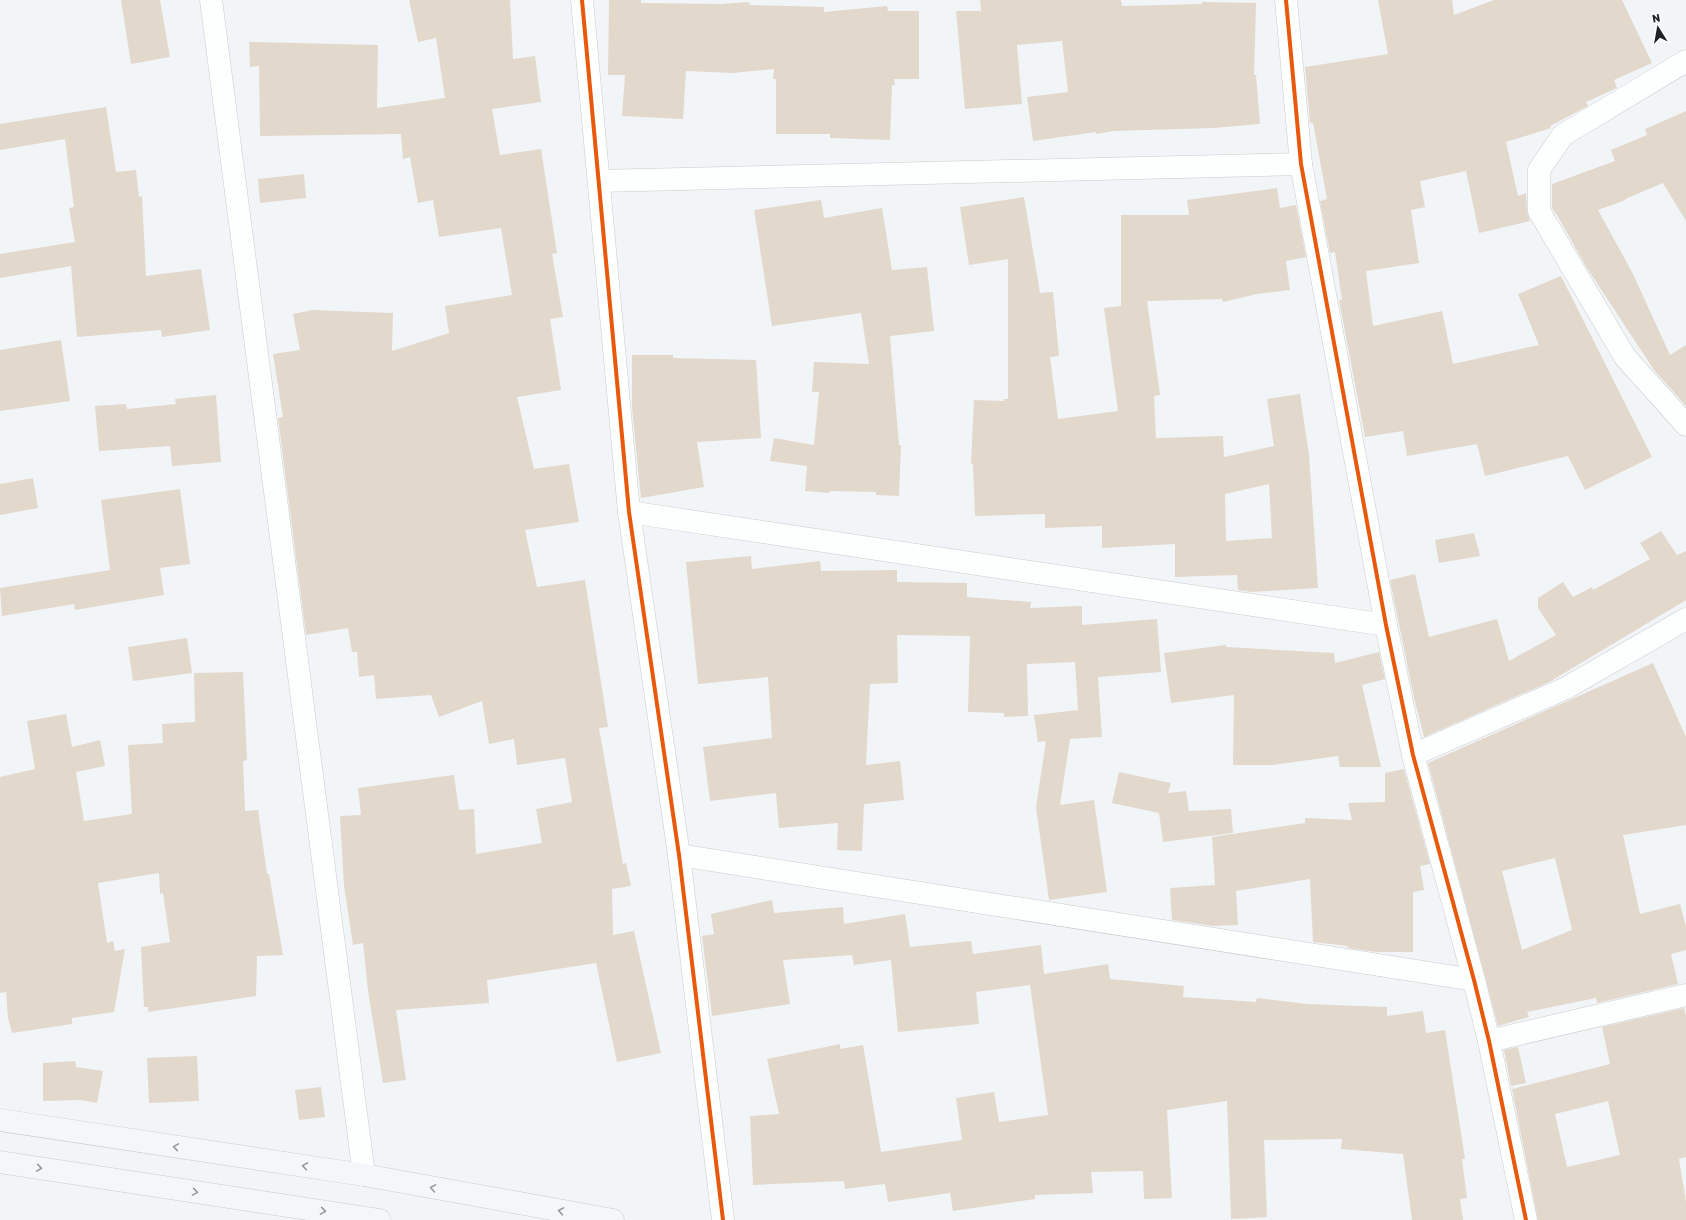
<svg xmlns="http://www.w3.org/2000/svg" width="1686" height="1220" viewBox="0 0 1686 1220" font-family="Rubik,sans-serif">
	<rect width="100%" height="100%" fill="#f2f5f8"/>
	<g fill="#e2d8cc" fill-rule="evenodd">
		<polygon points="121,0 160,0 170,57 131,64"/>
		<polygon points="409,0 510,0 513,59 535,56 541,102 492,109 500,155 541,149 557,253 552,254 563,317 550,319 561,390 517,397 534,469 569,464 579,522 525,530 537,587 585,580 608,727 599,728 623,864 626,863 631,886 612,889 613,935 634,931 661,1053 617,1062 596,963 487,980 489,1003 396,1010 406,1080 383,1083 368,991 363,943 353,945 344,886 340,816 361,815 358,788 454,775 459,810 474,809 476,854 542,843 536,809 572,802 565,758 517,765 514,739 489,744 482,701 439,717 431,695 376,699 374,675 359,677 357,652 352,652 348,628 306,635 278,418 283,417 273,354 300,350 293,314 312,310 393,313 392,351 449,333 445,306 512,295 501,228 439,237 433,200 418,203 410,157 403,159 401,134 260,136 259,66 250,67 249,42 378,45 377,108 445,98 436,38 418,42"/>
		<polygon points="609,0 641,0 641,3 721,4 749,2 750,5 824,7 824,12 887,6 888,11 919,11 919,79 894,79 895,85 892,85 890,140 830,138 830,134 776,134 776,79 773,79 774,69 732,73 686,71 683,119 622,116 625,75 608,75"/>
		<polygon points="980,0 1121,0 1122,6 1202,4 1202,2 1256,3 1254,75 1256,75 1260,124 1214,128 1113,131 1096,134 1096,132 1033,141 1027,97 1068,92 1062,41 1017,45 1022,104 965,109 956,11 981,11"/>
		<polygon points="1378,0 1452,0 1454,15 1494,0 1622,0 1652,63 1614,80 1617,88 1586,102 1588,106 1550,126 1551,128 1506,142 1518,196 1526,193 1527,211 1530,221 1479,233 1466,171 1420,181 1425,207 1411,210 1419,263 1366,271 1373,326 1442,311 1453,364 1539,345 1518,294 1561,276 1652,457 1585,490 1568,456 1485,476 1477,444 1407,456 1403,431 1365,437 1339,300 1342,300 1335,252 1330,253 1320,201 1327,199 1313,123 1310,123 1305,67 1388,54"/>
		<polygon points="106,107 116,172 136,170 139,197 142,196 146,276 201,269 210,330 162,337 161,330 77,337 71,266 0,278 0,254 75,242 69,208 74,207 65,139 0,150 0,124"/>
		<polygon points="1686,111 1686,221 1663,183 1625,199 1626,200 1598,210 1633,274 1670,355 1686,345 1686,406 1654,370 1587,268 1557,215 1552,208 1552,184 1615,161 1611,150 1647,135 1645,129"/>
		<polygon points="304,174 306,198 260,203 258,179"/>
		<path d="M 1277,188 L 1280,208 L 1296,205 L 1306,257 L 1286,261 L 1290,290 L 1257,294 L 1223,302 L 1222,299 L 1147,301 L 1160,395 L 1154,396 L 1156,438 L 1223,436 L 1224,457 L 1274,446 L 1267,399 L 1300,394 L 1309,455 L 1318,588 L 1251,592 L 1238,590 L 1237,575 L 1175,577 L 1175,544 L 1102,548 L 1102,526 L 1045,528 L 1045,514 L 975,516 L 973,464 L 971,464 L 974,400 L 1004,401 L 1004,399 L 1008,399 L 1008,259 L 969,265 L 960,207 L 1024,197 L 1040,293 L 1053,292 L 1059,356 L 1050,357 L 1058,419 L 1118,411 L 1104,308 L 1121,306 L 1121,215 L 1189,215 L 1187,200 ZM 1269,484 L 1272,538 L 1226,541 L 1225,494 Z"/>
		<polygon points="821,200 824,218 882,208 892,270 927,267 934,331 890,336 899,445 901,445 899,496 876,495 876,492 830,491 830,493 805,491 807,466 770,461 774,438 814,445 819,392 812,392 814,362 869,364 861,313 772,326 754,210"/>
		<polygon points="61,340 70,401 0,411 0,350"/>
		<polygon points="632,355 673,355 673,358 756,360 761,438 697,442 704,487 641,498 632,408"/>
		<polygon points="216,395 221,462 172,466 170,446 99,451 95,406 126,404 127,409 176,404 175,399"/>
		<polygon points="33,478 38,508 0,515 0,484"/>
		<polygon points="180,489 190,564 160,568 164,595 75,610 74,604 2,616 0,588 110,570 101,500"/>
		<polygon points="1661,531 1677,555 1686,551 1686,600 1551,681 1424,737 1414,698 1390,580 1415,574 1429,637 1497,619 1509,661 1556,635 1538,608 1538,598 1563,582 1573,597 1592,587 1593,590 1650,559 1640,543"/>
		<polygon points="1474,533 1480,556 1439,563 1435,540"/>
		<polygon points="751,556 752,569 820,561 821,571 897,570 897,582 967,583 967,597 1031,602 1030,608 1082,606 1082,625 1157,619 1161,672 1098,677 1102,737 1070,739 1060,805 1094,800 1107,892 1049,900 1036,807 1046,741 1038,742 1034,715 1078,710 1075,662 1027,664 1028,716 1004,717 1004,713 968,712 970,636 897,635 898,683 870,684 866,765 900,761 904,800 864,804 862,851 837,850 838,823 779,828 776,793 710,801 703,747 772,738 768,677 698,684 686,562"/>
		<polygon points="187,638 192,673 133,681 128,647"/>
		<polygon points="1226,645 1226,647 1334,653 1335,663 1379,652 1385,679 1362,685 1381,767 1340,767 1338,756 1272,765 1233,765 1234,695 1171,703 1164,653"/>
		<path d="M 1653,663 L 1686,737 L 1686,825 L 1623,835 L 1640,914 L 1680,904 L 1686,927 L 1686,950 L 1671,954 L 1678,984 L 1597,1003 L 1596,998 L 1527,1012 L 1529,1017 L 1498,1026 L 1428,763 ZM 1555,858 L 1572,930 L 1522,950 L 1502,871 Z"/>
		<polygon points="243,672 247,760 243,761 245,811 258,810 267,874 269,874 283,955 257,956 256,996 148,1012 148,1007 144,1007 141,947 170,942 163,893 160,894 159,873 98,883 107,943 113,941 115,951 125,949 114,1012 72,1018 72,1024 12,1033 8,1018 6,992 0,993 0,777 35,769 27,721 66,714 72,747 100,740 105,766 76,772 84,821 132,814 128,745 163,743 162,724 195,722 194,673"/>
		<polygon points="1404,769 1430,864 1420,866 1424,890 1413,892 1413,952 1376,952 1348,948 1348,946 1313,942 1310,879 1236,891 1238,925 1213,926 1172,920 1170,888 1215,885 1212,837 1305,823 1305,818 1352,820 1348,803 1385,802 1385,773"/>
		<polygon points="1119,772 1171,783 1168,793 1186,791 1189,811 1231,809 1233,833 1163,842 1159,813 1112,803"/>
		<polygon points="772,900 774,913 843,907 844,924 905,914 910,947 971,941 973,954 1041,945 1044,974 1108,964 1110,979 1184,986 1183,997 1256,1002 1257,998 1307,1004 1387,1007 1387,1016 1423,1011 1426,1033 1445,1030 1465,1159 1462,1159 1467,1198 1460,1199 1463,1220 1412,1220 1403,1154 1341,1149 1342,1139 1264,1140 1267,1217 1231,1219 1227,1101 1167,1110 1172,1198 1144,1199 1143,1171 1091,1172 1093,1193 1035,1195 1035,1199 953,1211 950,1193 888,1202 885,1184 845,1189 844,1181 753,1185 750,1116 779,1114 767,1059 840,1044 840,1049 863,1045 881,1152 962,1140 956,1098 994,1092 999,1122 1048,1115 1030,985 976,992 979,1024 898,1032 891,960 854,965 852,955 783,960 790,1004 712,1016 702,936 714,934 711,914"/>
		<path d="M 1684,1008 L 1686,1017 L 1686,1157 L 1679,1159 L 1686,1202 L 1686,1220 L 1538,1220 L 1512,1089 L 1610,1064 L 1602,1027 ZM 1608,1101 L 1620,1155 L 1567,1167 L 1555,1114 Z"/>
		<polygon points="1518,1047 1526,1083 1511,1086 1504,1050"/>
		<polygon points="197,1056 199,1101 149,1103 147,1058"/>
		<polygon points="75,1061 76,1067 103,1071 97,1103 81,1100 43,1101 43,1063"/>
		<polygon points="321,1087 325,1117 299,1120 295,1090"/>
	</g>
	<g fill="none" stroke-linecap="round" stroke-linejoin="round">
		<defs>
			<g id="street">
				<polyline points="211,0 364,1175"/>
				<polyline points="582,0 629,512 679,855 723,1220"/>
				<polyline points="1286,0 1301,164 1386,625 1413,755 1474,980 1489,1041 1526,1220"/>
				<polyline points="1686,61 1563,135 1539,170 1539,211 1625,357 1686,425"/>
				<polyline points="599,181 1301,164"/>
				<polyline points="629,512 1386,625"/>
				<polyline points="1413,755 1566,688 1686,619"/>
				<polyline points="679,855 1474,980"/>
				<polyline points="1489,1041 1686,995"/>
			</g>
			<g id="secondary">
				<polyline points="0,1120 364,1175 613,1220"/>
				<polyline points="0,1162 380,1220"/>
			</g>
		</defs>
		<use href="#street" stroke="#c9cbce" stroke-width="23"/>
		<use href="#secondary" stroke="#c9cbce" stroke-width="23"/>
		<use href="#street" stroke="#fdfefe" stroke-width="22"/>
		<use href="#secondary" stroke="#f4f6f9" stroke-width="22"/>
		<defs>
			<g id="cycleway">
				<polyline points="582,0 629,512 679,855 723,1220"/>
				<polyline points="1286,0 1301,164 1386,625 1413,755 1474,980 1489,1041 1526,1220"/>
			</g>
		</defs>
		<use href="#cycleway" stroke="#fff" stroke-width="6"/>
		<use href="#cycleway" stroke="#e8590c" stroke-width="4"/>
	</g>
	<defs><path id="oneway-chevron" d="M-2-3.5L2.5 0L-2 3.5" fill="none" stroke-width="1.6" stroke-linecap="round" stroke-linejoin="round"/></defs>
	<g stroke="#95979a">
		<use href="#oneway-chevron" transform="translate(176 1147) rotate(-171)"/>
		<use href="#oneway-chevron" transform="translate(305 1166) rotate(-171)"/>
		<use href="#oneway-chevron" transform="translate(39 1168) rotate(9)"/>
		<use href="#oneway-chevron" transform="translate(433 1188) rotate(-170)"/>
		<use href="#oneway-chevron" transform="translate(195 1192) rotate(9)"/>
		<use href="#oneway-chevron" transform="translate(323 1211) rotate(9)"/>
		<use href="#oneway-chevron" transform="translate(561 1211) rotate(-170)"/>
	</g>
	<g transform="translate(1658 28) rotate(349)" stroke="#ffffff" stroke-width="3" paint-order="stroke">
	<path d="M0-3L7 15L0 10L-7 15Z" fill="#212225"/>
	<text y="-6" font-size="11" font-weight="bold" text-anchor="middle" fill="#212225">N</text>
	</g>
</svg>
